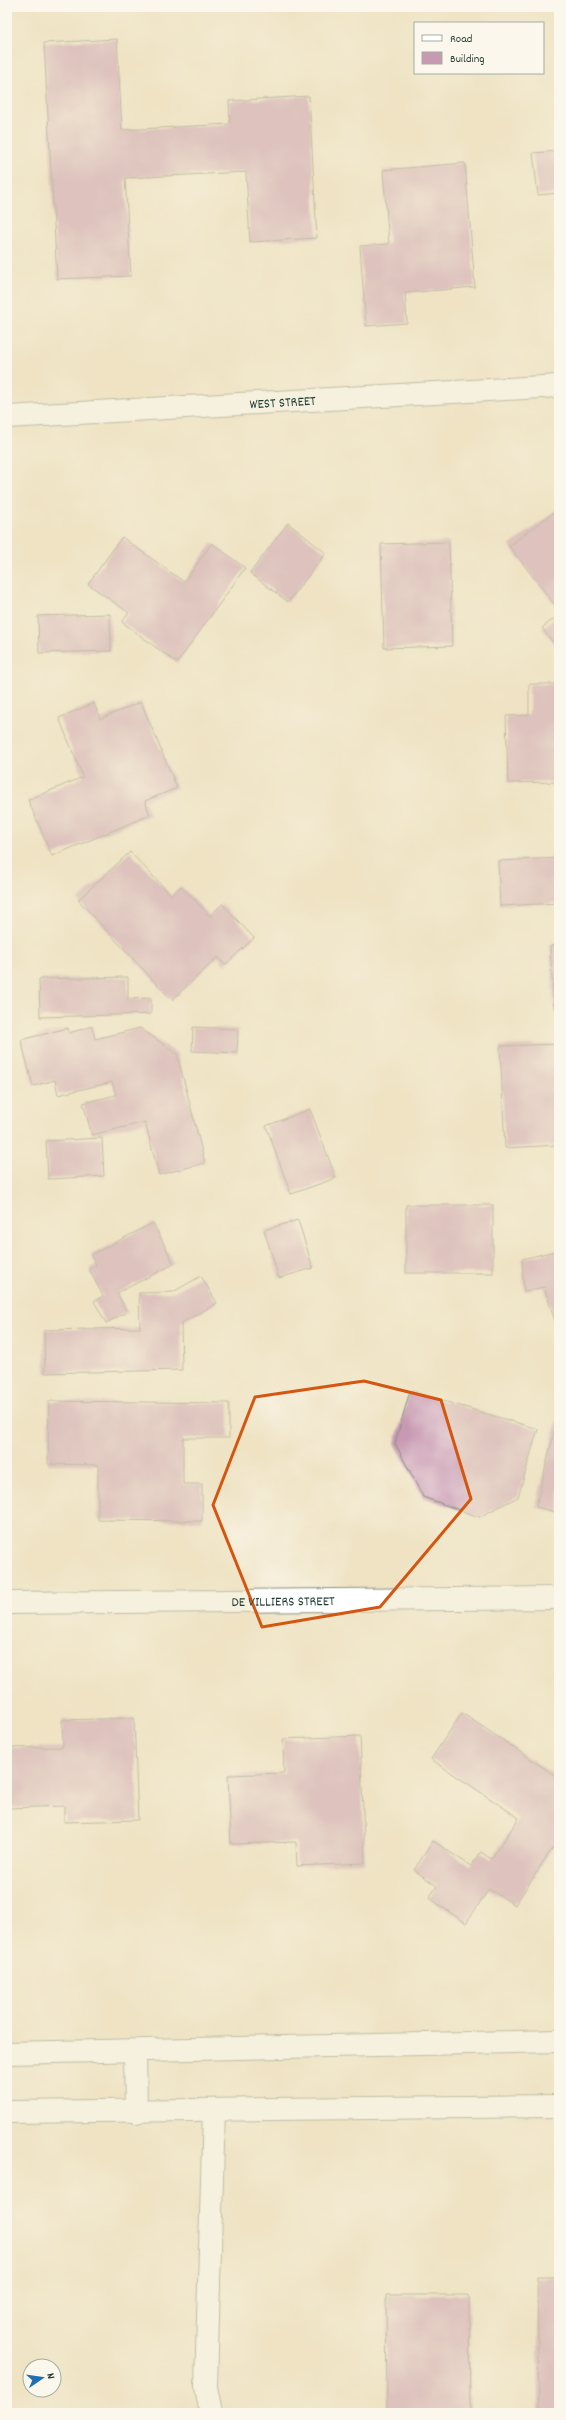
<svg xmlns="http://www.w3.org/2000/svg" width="566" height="2420" viewBox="0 0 566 2420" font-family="Dekko,sans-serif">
	<rect width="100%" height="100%" fill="#fbf7ec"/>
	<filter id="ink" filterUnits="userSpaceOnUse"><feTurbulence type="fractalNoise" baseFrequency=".025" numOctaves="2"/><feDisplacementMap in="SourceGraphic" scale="8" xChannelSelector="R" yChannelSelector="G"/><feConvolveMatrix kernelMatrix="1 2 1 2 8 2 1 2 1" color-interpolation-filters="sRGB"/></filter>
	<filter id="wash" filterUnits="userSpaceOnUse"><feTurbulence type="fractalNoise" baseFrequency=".012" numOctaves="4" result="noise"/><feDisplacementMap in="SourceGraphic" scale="16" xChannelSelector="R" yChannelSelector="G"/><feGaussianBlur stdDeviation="0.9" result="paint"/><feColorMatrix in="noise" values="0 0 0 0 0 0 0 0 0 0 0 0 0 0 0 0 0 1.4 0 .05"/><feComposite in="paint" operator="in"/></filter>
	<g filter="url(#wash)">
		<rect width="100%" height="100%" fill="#efe3c4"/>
		<g id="blocks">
			<g fill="#c899b3">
				<polygon points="117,39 122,130 230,124 229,101 309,96 317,238 250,242 246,172 125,178 131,276 57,279 44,43"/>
				<polygon points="559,151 559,193 538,195 533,153"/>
				<polygon points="465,163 475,287 405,293 407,323 366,326 360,246 389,244 383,170"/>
				<polygon points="559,508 559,610 509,546"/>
				<polygon points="288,523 326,553 288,602 250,573"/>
				<polygon points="122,537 184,582 212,543 245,568 177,663 122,622 129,613 88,584"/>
				<polygon points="449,542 452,646 384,648 381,544"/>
				<polygon points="110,614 111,651 39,653 38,616"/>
				<polygon points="559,615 559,650 542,628"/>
				<polygon points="529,684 559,684 559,782 508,783 506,716 529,715"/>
				<polygon points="141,702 177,788 145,801 150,815 52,856 28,800 83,777 59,718 94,703 100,719"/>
				<polygon points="130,852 171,895 181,886 210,916 222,904 254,938 225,965 218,957 172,1000 78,900"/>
				<polygon points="559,858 559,903 500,906 498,861"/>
				<polygon points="559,945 559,1008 554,1009 550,946"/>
				<polygon points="128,977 128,999 151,998 151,1014 40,1017 39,979"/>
				<polygon points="92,1026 95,1039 140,1028 177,1054 205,1163 159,1175 145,1122 92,1135 83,1103 116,1095 112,1082 58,1095 55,1080 33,1086 21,1040 68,1028 69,1033"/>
				<polygon points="193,1027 238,1029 237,1053 192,1051"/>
				<polygon points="559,1044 559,1145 505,1148 500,1046"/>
				<polygon points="310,1109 336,1178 291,1194 266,1126"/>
				<polygon points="102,1138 104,1176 48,1179 46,1141"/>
				<rect x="406" y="1205" width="87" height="68"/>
				<polygon points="298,1220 313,1268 279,1278 264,1230"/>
				<polygon points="153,1223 174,1264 117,1293 127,1312 106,1323 94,1301 103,1296 89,1269 96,1265 91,1255"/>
				<polygon points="559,1250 559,1324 556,1324 544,1287 524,1291 522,1259"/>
				<polygon points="201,1276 217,1303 181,1323 182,1370 45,1373 44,1330 140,1328 139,1293 173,1292"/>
				<polygon points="410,1391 538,1429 518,1497 479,1517 423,1497 395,1443"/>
				<polygon points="49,1401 229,1403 229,1438 183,1438 183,1484 202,1484 202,1521 98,1520 98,1465 48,1464"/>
				<polygon points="558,1415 559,1415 559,1513 536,1507"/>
				<polygon points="462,1713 559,1778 559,1838 515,1905 489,1889 466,1923 429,1898 437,1886 414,1870 433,1841 471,1866 481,1852 491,1859 519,1818 431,1759"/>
				<polygon points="134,1718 138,1820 64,1822 64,1806 8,1808 7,1748 63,1747 62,1720"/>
				<polygon points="360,1736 365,1863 297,1866 296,1842 231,1844 228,1775 284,1773 283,1739"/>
				<polygon points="537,2277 559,2277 559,2413 539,2413"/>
				<polygon points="386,2295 469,2295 470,2413 387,2413"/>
			</g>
		</g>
	</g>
	<g filter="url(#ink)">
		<use href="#blocks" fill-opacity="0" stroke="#87907c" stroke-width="1"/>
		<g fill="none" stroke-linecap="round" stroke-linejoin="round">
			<defs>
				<polyline id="lane" points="211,2413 206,2387 214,2110"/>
				<g id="street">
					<path id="s1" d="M 7,417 L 559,386"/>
					<path id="s2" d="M 7,1603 L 559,1598"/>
				</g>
				<g id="secondary">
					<polyline points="135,2051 136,2112"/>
					<polyline points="7,2053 559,2041"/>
					<polyline points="7,2112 559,2106"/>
				</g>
			</defs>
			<use href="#lane" stroke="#87907c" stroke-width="24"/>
			<use href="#street" stroke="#87907c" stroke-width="24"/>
			<use href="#secondary" stroke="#87907c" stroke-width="24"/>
			<use href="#lane" stroke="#fff" stroke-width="22"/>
			<use href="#street" stroke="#fff" stroke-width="22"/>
			<use href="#secondary" stroke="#fff" stroke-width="22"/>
		</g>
	</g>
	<path d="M0 0H566V2420H0ZM 364,1381 L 441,1400 L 471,1499 L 380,1607 L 262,1627 L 213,1505 L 255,1397 Z" fill="#efe3c4" fill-opacity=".55" fill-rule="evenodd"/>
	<path fill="none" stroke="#d45610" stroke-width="3" stroke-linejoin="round" d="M 364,1381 L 441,1400 L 471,1499 L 380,1607 L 262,1627 L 213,1505 L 255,1397 Z"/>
	<g text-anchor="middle" stroke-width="3.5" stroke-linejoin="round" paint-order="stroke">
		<g font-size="14" fill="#1f3d34" stroke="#fbf7ec">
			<text dy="5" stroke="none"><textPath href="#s1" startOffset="276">WEST STREET</textPath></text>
			<text dy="5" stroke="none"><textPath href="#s2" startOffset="276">DE VILLIERS STREET</textPath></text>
		</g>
	</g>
	<rect width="566" height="2420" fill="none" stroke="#fbf7ec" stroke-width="24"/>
	<rect x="414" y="22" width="130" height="52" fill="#fbf7ec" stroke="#a3ada2"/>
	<rect x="422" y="35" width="20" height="6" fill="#ffffff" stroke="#a3ada2"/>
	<text x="450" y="42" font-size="12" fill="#1f3d34">Road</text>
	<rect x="422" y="52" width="20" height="12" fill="#c899b3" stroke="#a3ada2"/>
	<text x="450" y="62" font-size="12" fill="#1f3d34">Building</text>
	<g transform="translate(42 2378) rotate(77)"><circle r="19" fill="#fbf7ec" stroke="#a3ada2"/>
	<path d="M0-3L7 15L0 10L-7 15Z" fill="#1f6fb2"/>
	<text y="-6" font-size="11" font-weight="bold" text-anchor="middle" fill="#1f3d34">N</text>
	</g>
</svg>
